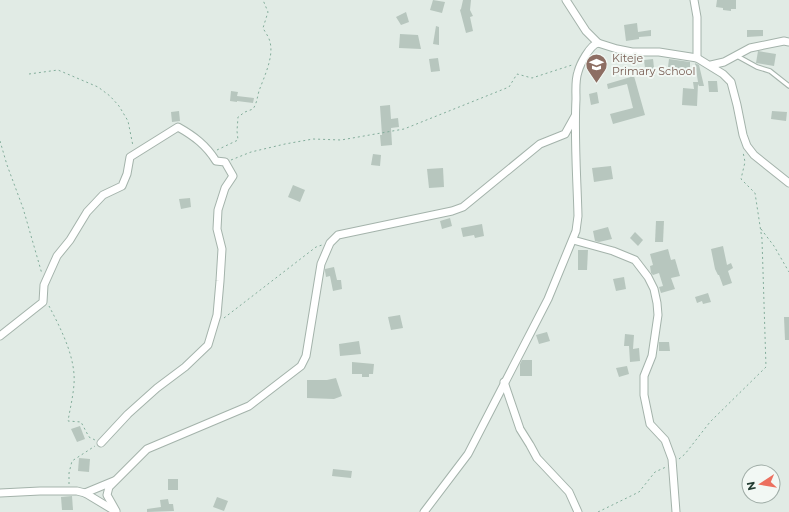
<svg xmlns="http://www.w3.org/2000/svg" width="789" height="512" viewBox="0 0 789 512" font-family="Montserrat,sans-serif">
	<rect width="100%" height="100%" fill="#e1ebe5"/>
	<g fill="#b7c6be">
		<polygon points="433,0 445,2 442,13 430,10"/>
		<polygon points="463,0 471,0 470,10 473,16 470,17 473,31 466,33 460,10 461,9"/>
		<polygon points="717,0 736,0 736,9 731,9 731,11 723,10 723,8 716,7"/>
		<polygon points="406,12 409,22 401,25 396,17"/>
		<polygon points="637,23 638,32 651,30 651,36 639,37 639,39 626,41 624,25"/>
		<polygon points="436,26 439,27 439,45 433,44"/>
		<polygon points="747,30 763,30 763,36 747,37"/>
		<polygon points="400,34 418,35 421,49 399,48"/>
		<polygon points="758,51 776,54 774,66 756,63"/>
		<polygon points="438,58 440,71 431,72 429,59"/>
		<polygon points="653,59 655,76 646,76 644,60"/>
		<polygon points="669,59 690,62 690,69 685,70 668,67"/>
		<polygon points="695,63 699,65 704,86 699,86 698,84 697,106 682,105 683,88 694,89 693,82 698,82"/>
		<polygon points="634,76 645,115 613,124 610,114 633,108 627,84 608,89 607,84"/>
		<polygon points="708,81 717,81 718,92 709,92"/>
		<polygon points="231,91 238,92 237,96 254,98 253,103 237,101 237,102 230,101"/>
		<polygon points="597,92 599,103 591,105 589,94"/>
		<polygon points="390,105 391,119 398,118 399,127 391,128 392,145 381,146 380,135 382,135 380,106"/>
		<polygon points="179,111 180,121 172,122 171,112"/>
		<polygon points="772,111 787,112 786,121 771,119"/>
		<polygon points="373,154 381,155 380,166 371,165"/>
		<polygon points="611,166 613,179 594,182 592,168"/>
		<polygon points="443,168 444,187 429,188 427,169"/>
		<polygon points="293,185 305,190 300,202 288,197"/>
		<polygon points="190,198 191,207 181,209 179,199"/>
		<polygon points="450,218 452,226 442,229 440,221"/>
		<polygon points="656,221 664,221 663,242 655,242"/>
		<polygon points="482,224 484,236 475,238 474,235 463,237 461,228"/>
		<polygon points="608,227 612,239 599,242 595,241 593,231"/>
		<polygon points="635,232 643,240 638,246 630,238"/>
		<polygon points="723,246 727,265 731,263 733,268 728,271 732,283 723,286 719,275 718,275 715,269 711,249"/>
		<polygon points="668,249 671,260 675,259 680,276 671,278 675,289 661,293 659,287 663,286 659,273 653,275 651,273 650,266 653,265 650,254"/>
		<polygon points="578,250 588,250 587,270 578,270"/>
		<polygon points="334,267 337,280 341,280 342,289 333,291 330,276 326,277 325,271 325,269"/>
		<polygon points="624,277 626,289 616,291 613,279"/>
		<polygon points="708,293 711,302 703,304 702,301 697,303 695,297"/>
		<polygon points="400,315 403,328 391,330 388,317"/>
		<polygon points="784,317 789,317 789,340 785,340"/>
		<polygon points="547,332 550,341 539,344 536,335"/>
		<polygon points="625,334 634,335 633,349 639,348 640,361 630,362 629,346 624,346"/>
		<polygon points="359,341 361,354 340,356 339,344"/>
		<polygon points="659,342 669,342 670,351 659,351"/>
		<polygon points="522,360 532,360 532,376 520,376 520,364"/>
		<polygon points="352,362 374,364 373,374 369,374 369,377 362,377 362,374 352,374"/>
		<polygon points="627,366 629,374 619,377 616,368"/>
		<polygon points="336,378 342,396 334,399 307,398 307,380 327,380"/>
		<polygon points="80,426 85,439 77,442 71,429"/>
		<polygon points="79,458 90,459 89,472 78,471"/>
		<polygon points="333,469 352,471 351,478 332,476"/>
		<rect x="168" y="479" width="10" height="11"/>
		<polygon points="72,496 73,510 62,510 61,497"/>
		<polygon points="217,497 228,501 224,511 213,507"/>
		<polygon points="168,499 169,504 173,504 174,511 147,512 147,509 161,507 160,500"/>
	</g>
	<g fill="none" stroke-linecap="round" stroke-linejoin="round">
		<defs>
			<polyline id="lane" points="737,56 757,67 770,71 789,86"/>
			<g id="street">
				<polyline points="694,0 697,17 697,58"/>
				<polyline points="598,43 617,49 632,52 659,52 697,58 723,74 731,82 737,105 743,135 747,146 754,155 789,183"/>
				<polyline points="711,65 724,62 750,48 784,41 789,42"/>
				<polyline points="573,240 613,251 635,260 648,277 654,289 657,303 658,315 652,356 644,376 644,395 650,424 665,440 672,459 676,512"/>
				<path d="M 0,336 L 43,302 L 44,285 L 57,256 L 70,240 L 87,212 L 103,195 L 122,186 L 127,174 L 130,157 L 178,127 C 194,136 206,145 216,161 L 225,162 L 233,176 L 225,188 L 218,210 L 217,229 L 222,249 L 220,281 L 217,315 L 208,345 L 185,367 L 157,388 L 128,414 L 101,443"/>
				<polyline points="504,382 520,429 530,445 537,458 569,492 578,512"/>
				<polyline points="0,493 40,491 77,491 85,493 115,511"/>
				<polyline points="85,493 114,481"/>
				<polyline points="116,511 107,495 109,487 147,449 249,406 301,366 306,356 321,264 330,243 338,235 452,211 463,207 540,144 565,134 575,116"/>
				<path d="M 424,512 L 468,454 L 548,299 L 576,231 L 578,216 C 577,177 574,138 576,99 C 576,91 575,80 578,72 C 580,64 590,45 598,43 L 586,31 L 566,0"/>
			</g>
		</defs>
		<use href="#lane" stroke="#a4b3ab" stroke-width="5.5"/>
		<use href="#street" stroke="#a4b3ab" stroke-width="9"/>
		<g stroke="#83ad9b" stroke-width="1" stroke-dasharray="2 3" stroke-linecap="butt">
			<polyline points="29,74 58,70 98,87 110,96 119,106 128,121 133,146"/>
			<polyline points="0,141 7,165 23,208 42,274"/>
			<path d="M 217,150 L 238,140 L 237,131 L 238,117 L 245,112 L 253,109 C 257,103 257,98 259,91 C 264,77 274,57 270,42 C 269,37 265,32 263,28 L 268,12 L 263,0"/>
			<polyline points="231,160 251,152 285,144 313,139 341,140 404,129 509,87 517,74 532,78 572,65"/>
			<polyline points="761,229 774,246 789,272"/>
			<path d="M 49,306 C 61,329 76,358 74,384 C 73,397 70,409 68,421 L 81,422 L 89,437 L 95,440"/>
			<polyline points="224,318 316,247 322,245"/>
			<polyline points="679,459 685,454 710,422 766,367 762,239 755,193 741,179 745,162 743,152"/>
			<polyline points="69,484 69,473 72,461 95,446"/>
			<polyline points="598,512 639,492 655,472 666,467"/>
		</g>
		<use href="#lane" stroke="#fff" stroke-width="3.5"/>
		<use href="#street" stroke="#fff" stroke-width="7"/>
	</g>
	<defs>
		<symbol id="school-pin" viewBox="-11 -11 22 30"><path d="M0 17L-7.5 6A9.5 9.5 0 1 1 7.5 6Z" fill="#8d6e63" stroke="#f2f8f4"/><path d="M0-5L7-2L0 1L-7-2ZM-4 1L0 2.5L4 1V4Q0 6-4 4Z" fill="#fff"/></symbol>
	</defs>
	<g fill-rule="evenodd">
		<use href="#school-pin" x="584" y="52" width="25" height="34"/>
	</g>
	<g text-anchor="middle" stroke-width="4" stroke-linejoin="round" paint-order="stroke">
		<g font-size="11" fill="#785e54" stroke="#f2f8f4" text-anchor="start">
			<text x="612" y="62">Kiteje<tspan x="612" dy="13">Primary School</tspan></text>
		</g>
	</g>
	<g transform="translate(761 484) rotate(258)"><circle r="19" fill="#f2f8f4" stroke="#9faca6"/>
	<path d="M0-3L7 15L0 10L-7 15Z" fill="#ec705f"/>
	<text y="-6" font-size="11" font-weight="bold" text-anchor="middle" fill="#223b31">N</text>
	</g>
</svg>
